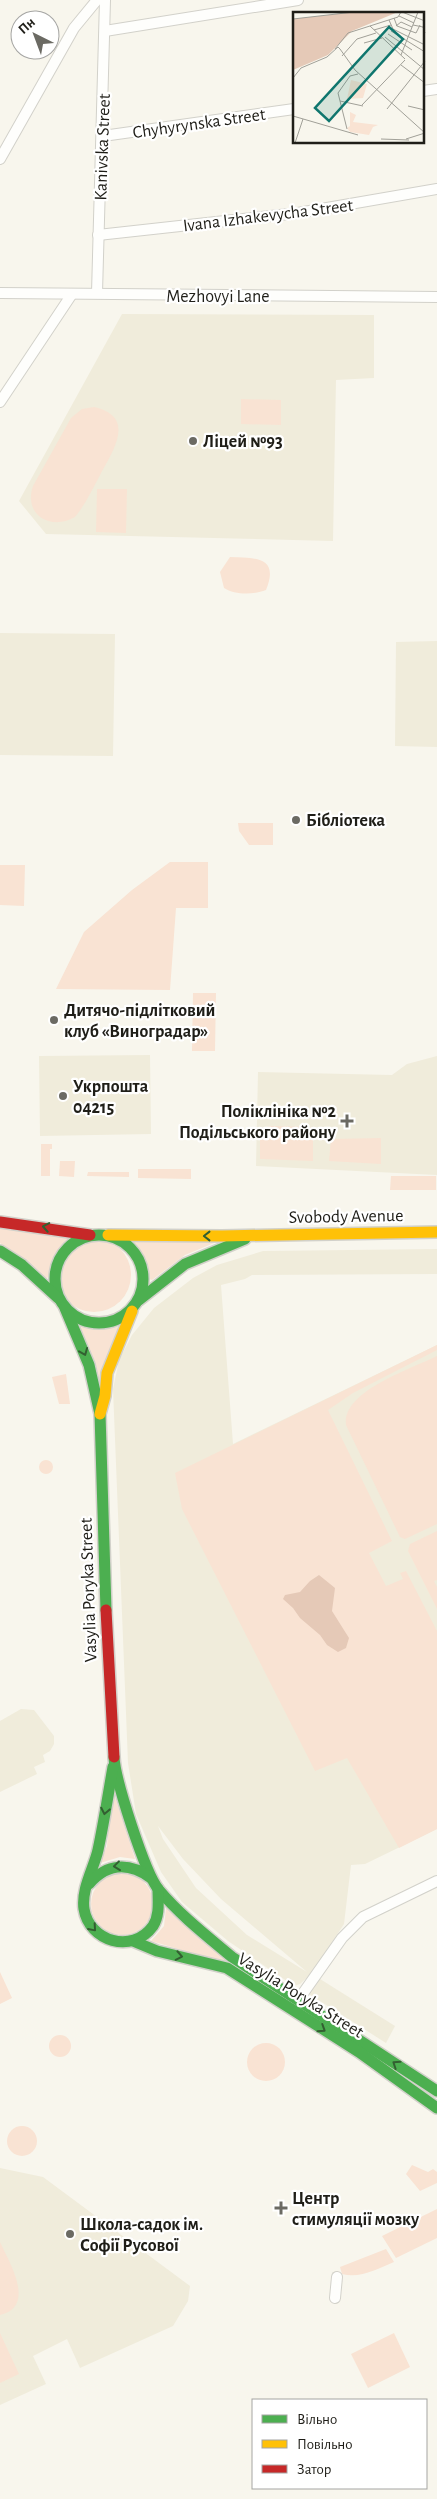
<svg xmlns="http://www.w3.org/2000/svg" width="437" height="2499" viewBox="0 0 437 2499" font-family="'Alegreya Sans',sans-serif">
	<rect width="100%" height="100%" fill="#f8f6ed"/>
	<g fill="#f0ecdb" fill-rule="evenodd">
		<polygon points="122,314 374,315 374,378 336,380 333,541 46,534 19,501"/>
		<polygon points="0,633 115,634 113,756 0,755"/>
		<polygon points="437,641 437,747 395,746 396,642"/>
		<polygon points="150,1055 151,1134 40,1136 39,1056"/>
		<polygon points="437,1056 437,1175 256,1166 258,1072 392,1075 407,1064"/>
		<path d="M 437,1249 L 437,1274 L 252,1275 L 245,1279 L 221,1285 L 233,1444 L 437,1345 L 437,1829 L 365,1864 L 351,1865 L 344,1924 L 311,1974 L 300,1984 L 294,1986 L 228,1941 L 182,1902 L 161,1872 L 136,1814 L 128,1763 L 113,1389 L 119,1360 L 132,1335 L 154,1308 L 193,1278 L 217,1265 L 263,1251 ZM 158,1826 L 183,1859 L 221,1899 L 307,1972 L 247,1935 L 196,1888 L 163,1839 Z"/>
		<polygon points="21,1709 34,1710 54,1736 54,1744 50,1751 43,1755 45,1762 34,1767 37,1774 0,1792 0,1721"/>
		<polygon points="320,1979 395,2026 386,2043 309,1994"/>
		<polygon points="0,2168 43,2177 190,2286 188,2301 173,2326 80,2368 67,2339 33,2356 46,2384 0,2405"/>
	</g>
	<g fill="#f9e3d3">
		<polygon points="241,399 281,400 281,425 241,424"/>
		<path d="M 94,407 C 138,417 112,452 99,477 C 92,490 85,505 75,517 C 51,531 23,515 33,486 L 71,418 L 82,409 Z"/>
		<polygon points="97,489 127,489 126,533 96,532"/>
		<path d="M 230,557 C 254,558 280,556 266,590 C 253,595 235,595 224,588 L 220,572 Z"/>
		<polygon points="238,823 273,823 273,845 249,845 239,831"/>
		<polygon points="170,862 208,862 208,908 176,908 170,990 56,989 84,932 132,890"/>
		<polygon points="0,865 25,865 24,906 0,905"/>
		<polygon points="193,993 216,993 215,1051 192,1051"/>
		<polygon points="269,1126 313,1127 313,1161 260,1159 260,1133"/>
		<polygon points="381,1138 381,1164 329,1161 331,1139"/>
		<polygon points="41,1144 52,1144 52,1149 50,1149 50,1176 41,1176"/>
		<polygon points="60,1161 75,1161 74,1177 59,1176"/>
		<polygon points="138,1169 191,1169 191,1179 138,1178"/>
		<polygon points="88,1172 129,1172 129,1177 87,1176"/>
		<polygon points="391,1176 436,1176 436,1190 390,1190"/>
		<path d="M 0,1225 L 74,1236 C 59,1246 50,1258 50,1277 L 46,1278 L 0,1243 Z"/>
		<circle cx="94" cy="1275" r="37"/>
		<polygon points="224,1239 185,1255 152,1280 149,1279 144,1257 132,1242"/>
		<path d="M 75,1321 C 91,1330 102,1330 120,1326 L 102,1384 L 97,1385 Z"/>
		<polygon points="437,1345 437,1350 353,1393 328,1410 392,1541 369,1553 386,1586 403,1579 400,1573 406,1571 437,1631 437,1829 399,1848 347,1758 315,1771 182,1509 175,1473"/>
		<path d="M 437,1356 L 437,1524 L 405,1539 L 400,1537 L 346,1425 C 342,1391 411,1369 437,1356 Z"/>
		<polygon points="66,1374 70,1404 59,1404 52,1377"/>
		<circle cx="46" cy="1467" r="7"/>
		<polygon points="437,1531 437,1580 434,1581 437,1587 437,1609 408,1551 410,1544"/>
		<polygon points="112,1787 135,1859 120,1857 100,1863 107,1846"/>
		<circle cx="122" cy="1904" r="31"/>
		<polygon points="166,1908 232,1965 151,1941 164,1926"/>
		<polygon points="0,1972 12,1998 0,2004"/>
		<circle cx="60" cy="2046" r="11"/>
		<circle cx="266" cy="2062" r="19"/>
		<circle cx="22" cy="2141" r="15"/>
		<polygon points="412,2165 428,2172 433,2169 437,2172 437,2183 420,2191 406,2174"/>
		<polygon points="437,2209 437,2238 396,2258 382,2236"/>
		<path d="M 0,2242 C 9,2262 37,2306 0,2315 Z"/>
		<path d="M 386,2249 L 394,2262 C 377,2269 360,2279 342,2274 L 340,2267 Z"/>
		<polygon points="0,2333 19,2374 0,2383"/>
		<polygon points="394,2333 410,2367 368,2388 351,2354"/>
	</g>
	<polygon fill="#e5c9b7" points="319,1575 335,1588 332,1611 349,1638 346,1648 338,1652 327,1645 320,1635 300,1618 293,1608 283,1599 285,1595 300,1592 310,1581"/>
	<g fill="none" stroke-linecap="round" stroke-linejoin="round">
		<defs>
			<g id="street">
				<polyline points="105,31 298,0"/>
				<polyline points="423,91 437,89"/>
				<polyline points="103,136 294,109"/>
				<polyline points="0,159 74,28 97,0"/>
				<polyline points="98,235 298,213 437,189"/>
				<polyline points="0,293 437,297"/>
				<polyline points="97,293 105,0"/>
				<polyline points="0,402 72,294"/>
				<polyline points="299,1999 342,1938 363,1917 437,1881"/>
				<polyline points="335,2298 337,2277"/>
			</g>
			<g id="fast">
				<circle cx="99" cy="1279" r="44"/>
				<polyline points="0,1251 22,1265 58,1298"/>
				<polyline points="139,1300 185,1264 245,1239"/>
				<polyline points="65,1308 89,1365 100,1414 106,1610"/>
				<path d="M 114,1757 C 115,1779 145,1874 159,1890 C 180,1915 207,1936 232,1957 L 437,2091"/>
				<path d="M 113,1767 C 108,1795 104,1822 98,1850 C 94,1868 81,1889 84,1909 C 89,1941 132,1955 153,1926 C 160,1915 158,1901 158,1889"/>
				<path d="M 89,1884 C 107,1863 129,1862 151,1878"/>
				<polyline points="133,1941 157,1951 227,1968 359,2052 437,2108"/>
			</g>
			<g id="slow">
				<polyline points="108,1235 222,1236 437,1232"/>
				<polyline points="100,1414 105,1396 107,1373 132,1311"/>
			</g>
			<g id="jam">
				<polyline points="0,1222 90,1235"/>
				<polyline points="106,1610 114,1757"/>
			</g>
		</defs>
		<use href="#street" stroke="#d2d1ca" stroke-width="12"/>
		<use href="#fast" stroke="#d2d1ca" stroke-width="14"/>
		<use href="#slow" stroke="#d2d1ca" stroke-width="14"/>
		<use href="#jam" stroke="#d2d1ca" stroke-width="14"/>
		<use href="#street" stroke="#fefefc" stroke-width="10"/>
		<use href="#fast" stroke="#4caf50" stroke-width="11"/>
		<use href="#slow" stroke="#ffc107" stroke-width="11"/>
		<use href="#jam" stroke="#c62828" stroke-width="11"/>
	</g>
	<defs><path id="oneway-chevron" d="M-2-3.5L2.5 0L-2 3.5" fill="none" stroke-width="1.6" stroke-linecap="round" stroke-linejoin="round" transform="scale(1.25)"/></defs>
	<g stroke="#335f31">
		<use href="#oneway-chevron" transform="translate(46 1227) rotate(-170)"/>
		<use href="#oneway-chevron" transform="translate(207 1236) rotate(-180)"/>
		<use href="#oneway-chevron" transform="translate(84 1352) rotate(68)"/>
		<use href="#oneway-chevron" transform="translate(105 1811) rotate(101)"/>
		<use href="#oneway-chevron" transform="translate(117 1866) rotate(173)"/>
		<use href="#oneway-chevron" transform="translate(93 1928) rotate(49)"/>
		<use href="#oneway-chevron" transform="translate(179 1956) rotate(11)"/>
		<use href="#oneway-chevron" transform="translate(322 2029) rotate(33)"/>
		<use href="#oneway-chevron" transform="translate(396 2064) rotate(-146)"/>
	</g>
	<g fill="#6b6a63" stroke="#fff" stroke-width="2">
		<circle cx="193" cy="441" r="5"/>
		<circle cx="296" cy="820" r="5"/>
		<circle cx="54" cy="1020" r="5"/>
		<circle cx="63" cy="1096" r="5"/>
		<path d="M344.5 1113.5h5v5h5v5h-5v5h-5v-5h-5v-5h5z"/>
		<path d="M278.5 2200.5h5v5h5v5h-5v5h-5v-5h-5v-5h5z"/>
		<circle cx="70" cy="2234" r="5"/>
	</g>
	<g text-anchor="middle" stroke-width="4.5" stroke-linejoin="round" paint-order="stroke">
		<g font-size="18" fill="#1f1e18" stroke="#fff">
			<text transform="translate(199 123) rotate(-8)" y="6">Chyhyrynska Street</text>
			<text transform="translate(102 147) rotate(-88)" y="6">Kanivska Street</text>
			<text transform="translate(268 215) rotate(-7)" y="6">Ivana Izhakevycha Street</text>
			<text x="218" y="302">Mezhovyi Lane</text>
			<text transform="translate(346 1216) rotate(-1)" y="6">Svobody Avenue</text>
			<text transform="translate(88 1590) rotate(-92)" y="6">Vasylia Poryka Street</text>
			<text transform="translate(301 1995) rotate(32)" y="6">Vasylia Poryka Street</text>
		</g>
		<g font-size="18" font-weight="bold" fill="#1f1e18" stroke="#fff" text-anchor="start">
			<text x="203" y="447">Ліцей №93</text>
			<text x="306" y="826">Бібліотека</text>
			<text x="64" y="1016">Дитячо-підлітковий<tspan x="64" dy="21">клуб «Виноградар»</tspan></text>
			<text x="73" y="1092">Укрпошта<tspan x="73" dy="21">04215</tspan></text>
			<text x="336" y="1117" text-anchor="end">Поліклініка №2<tspan x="336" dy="21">Подільського району</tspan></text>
			<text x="292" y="2204">Центр<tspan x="292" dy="21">стимуляції мозку</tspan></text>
			<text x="80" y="2230">Школа-садок ім.<tspan x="80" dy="21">Софії Русової</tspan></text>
		</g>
	</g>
	<g transform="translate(293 12)">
		<rect width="131" height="131" fill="#f8f6ed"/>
		<path d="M 58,68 L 74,72 L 70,86 L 54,87 ZM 57,100 L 63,103 L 60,110 L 85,113 L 80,115 L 76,123 L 57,120 L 54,116 L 57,114 Z" fill="#f9e3d3"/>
		<path d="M 61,0 L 105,0 L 59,19 L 35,43 L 0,58 L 0,7 Z" fill="#e5c9b7"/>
		<path fill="none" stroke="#a1a098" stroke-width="1" d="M 109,0 L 132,9M 106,4 L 121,11M 101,6 L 104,14 L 123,21 L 127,13M 0,7 L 61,0M 96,8 L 100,17 L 132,33M 120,13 L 130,15 L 132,21M 77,14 L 112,47M 103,14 L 108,10 L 119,15M 81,18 L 98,13M 98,19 L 132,40M 95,22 L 119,38M 92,25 L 132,58M 71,31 L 89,26M 42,37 L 55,21 L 105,5 L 108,0M 47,37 L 62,58 L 132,121M 108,43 L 125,0M 49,44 L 64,27 L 83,21M 108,53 L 132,71M 0,66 L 8,56 L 34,45 L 45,35 L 47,37M 47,89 L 70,94M 69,93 L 112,48M 115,94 L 132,98M 94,97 L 132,49M 0,104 L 65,123M 54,117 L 45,81 L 57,64 L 65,62M 88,127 L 116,128M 113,127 L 132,121M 2,131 L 10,107"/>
		<path fill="#0f766e" fill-opacity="0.15" stroke="#0f766e" stroke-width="2.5" d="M 96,15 L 110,27 L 36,109 L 22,96 Z"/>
		<rect width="131" height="131" fill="none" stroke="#1f1e18" stroke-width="2.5"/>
	</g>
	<rect x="252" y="2399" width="175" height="90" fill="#ffffff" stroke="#a5a5a3"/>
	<rect x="262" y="2415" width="25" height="8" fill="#4caf50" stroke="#a5a5a3"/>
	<text x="297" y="2424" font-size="15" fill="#1f1e18">Вільно</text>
	<rect x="262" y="2440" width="25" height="8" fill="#ffc107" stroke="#a5a5a3"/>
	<text x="297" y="2449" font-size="15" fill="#1f1e18">Повільно</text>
	<rect x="262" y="2465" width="25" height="8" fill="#c62828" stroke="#a5a5a3"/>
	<text x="297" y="2474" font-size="15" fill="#1f1e18">Затор</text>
	<g transform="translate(35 35) rotate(318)"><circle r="24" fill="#ffffff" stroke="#a5a5a3"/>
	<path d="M0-4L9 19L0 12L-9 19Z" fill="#6b6a63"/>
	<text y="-8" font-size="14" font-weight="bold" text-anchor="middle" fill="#1f1e18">Пн</text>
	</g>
</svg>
